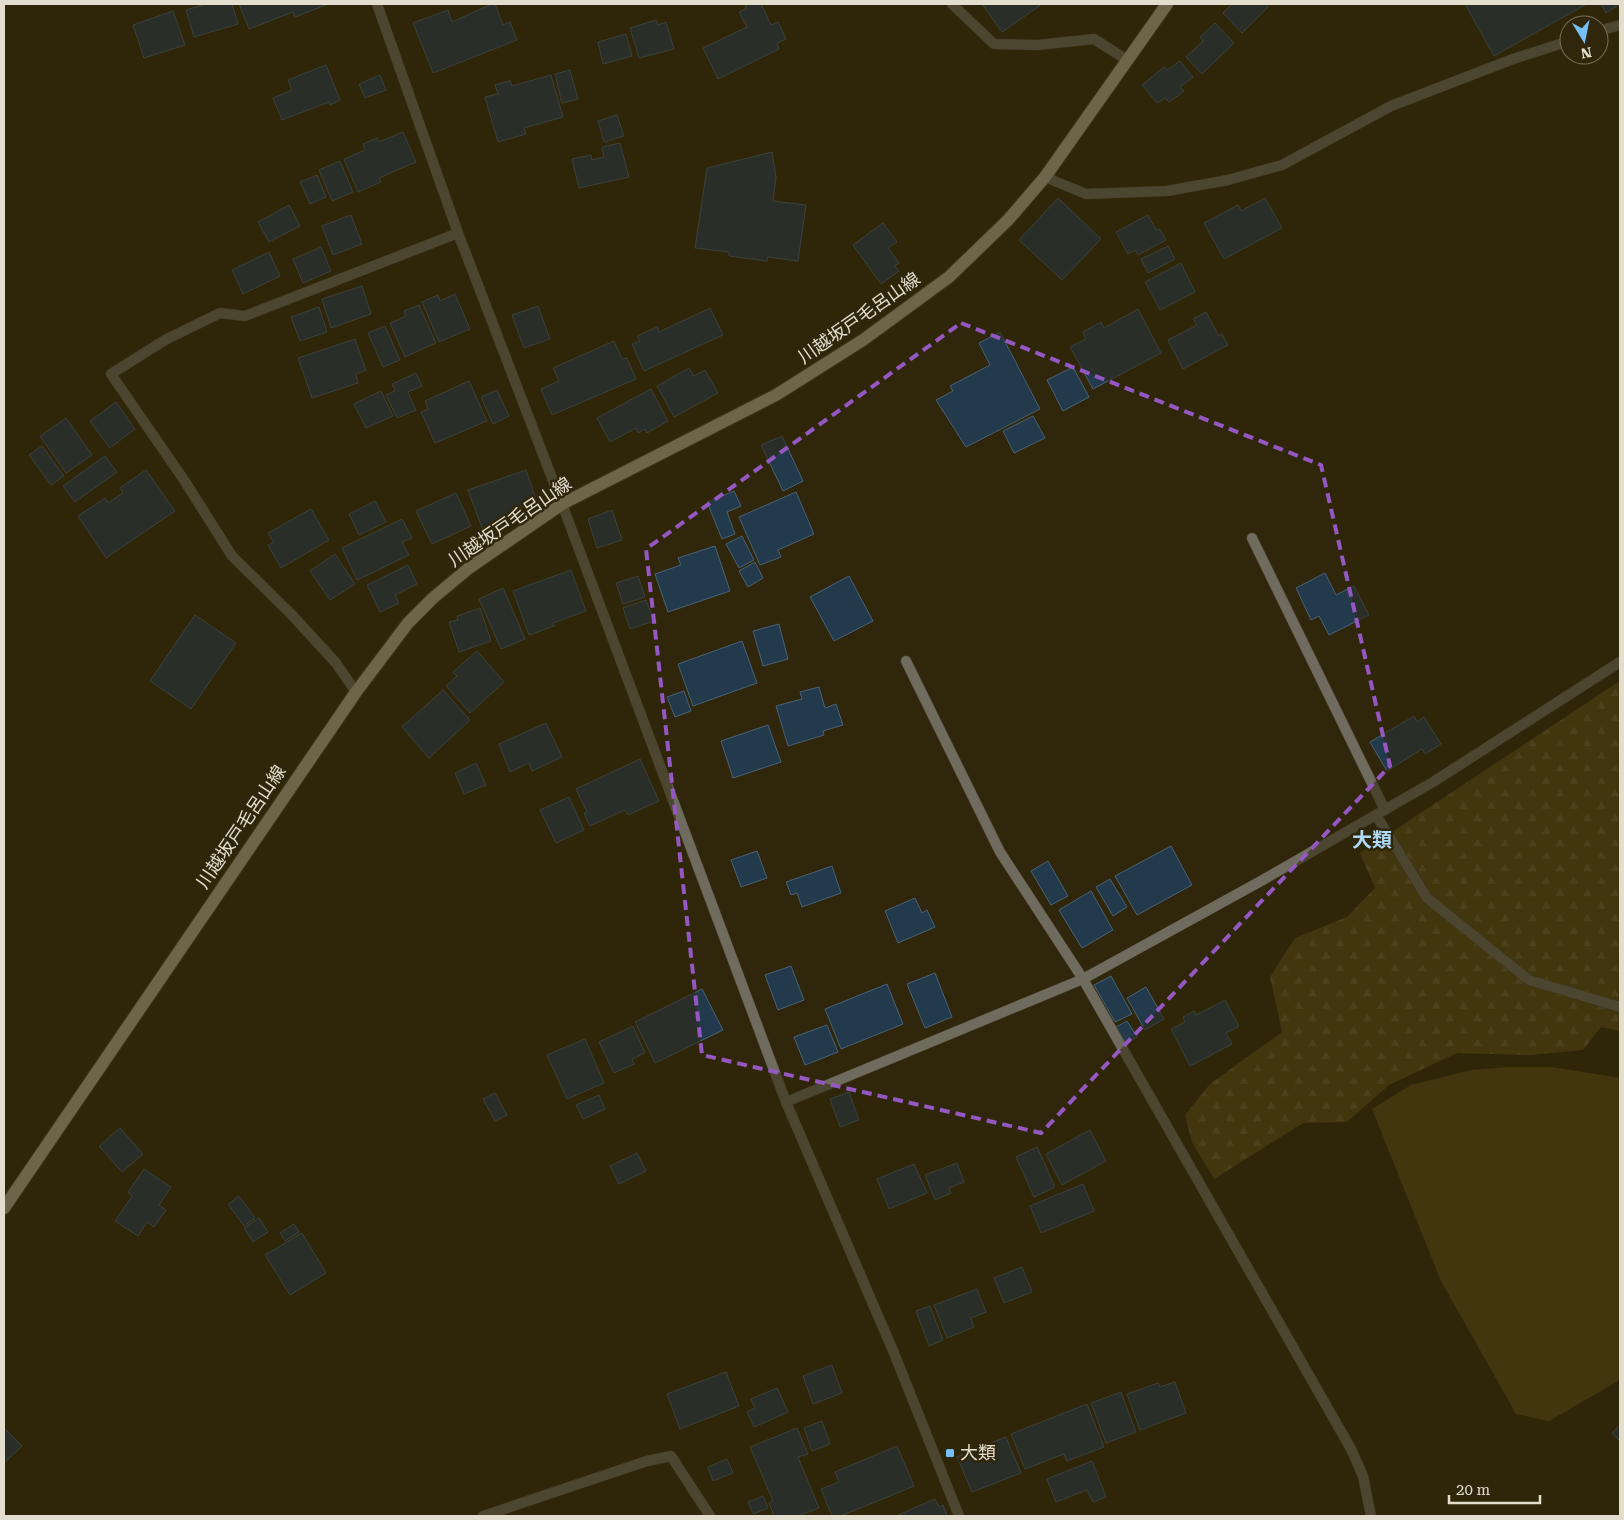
<svg xmlns="http://www.w3.org/2000/svg" width="1624" height="1520" viewBox="0 0 1624 1520" font-family="'Roboto Serif','Noto Sans JP',serif">
	<defs>
		<pattern id="forest-firs" width="22" height="20" patternUnits="userSpaceOnUse" patternTransform="scale(1.25)"><rect width="22" height="20" fill="#5a4913"/><path d="M5 1l3.5 6h-7zM16 11l3.5 6h-7z" fill="#726334"/></pattern>
	</defs>
	<rect width="100%" height="100%" fill="#2f260b"/>
	<polygon fill="#5a4913" points="1509,1067 1551,1067 1620,1078 1620,1380 1549,1421 1516,1414 1441,1281 1372,1109 1411,1085 1471,1070"/>
	<polygon fill="url(#forest-firs)" points="1620,681 1620,1031 1601,1027 1583,1050 1530,1055 1457,1053 1389,1085 1347,1122 1303,1123 1214,1179 1192,1142 1185,1115 1210,1084 1282,1032 1270,977 1295,938 1347,917 1375,888 1360,853"/>
	<g fill="#223a4c" stroke="#496276">
		<polygon points="206,4 232,4 238,24 194,37 186,10"/>
		<polygon points="239,4 328,4 295,17 293,12 249,29"/>
		<polygon points="492,4 495,4 503,25 510,22 517,40 433,73 413,23 448,10 452,22"/>
		<polygon points="749,4 761,4 771,25 778,22 786,39 777,43 779,49 718,79 703,48 747,27 739,12 746,9 745,6"/>
		<polygon points="982,4 1042,4 1002,32"/>
		<polygon points="1232,4 1265,4 1268,7 1242,33 1223,13"/>
		<polygon points="1465,4 1584,4 1585,5 1494,56"/>
		<polygon points="1601,4 1620,4 1606,13"/>
		<polygon points="173,11 185,45 144,58 133,25"/>
		<polygon points="656,20 658,25 666,22 674,49 639,58 630,28"/>
		<polygon points="1215,23 1234,43 1202,74 1186,57 1203,41 1200,37"/>
		<polygon points="626,34 632,56 603,64 598,42"/>
		<polygon points="1180,61 1193,77 1180,87 1184,91 1169,102 1165,98 1157,103 1142,85 1164,67 1167,70"/>
		<polygon points="326,65 340,100 330,105 329,102 282,120 273,98 292,90 288,80"/>
		<polygon points="570,70 578,99 562,103 555,74"/>
		<polygon points="380,75 386,90 365,98 359,84"/>
		<polygon points="551,75 563,117 524,128 526,134 498,142 485,97 498,94 495,85 510,81 512,86"/>
		<polygon points="617,115 624,136 604,142 598,121"/>
		<polygon points="403,132 416,162 379,178 381,182 358,192 344,159 365,150 363,144 377,138 379,142"/>
		<polygon points="620,143 629,177 579,188 572,159 591,155 592,160 604,157 602,147"/>
		<polygon points="772,152 776,177 773,201 806,205 798,261 768,257 767,261 729,256 729,252 695,248 707,168"/>
		<polygon points="340,161 353,192 332,201 319,170"/>
		<polygon points="317,175 326,197 310,204 300,182"/>
		<polygon points="1058,198 1101,239 1062,280 1019,240"/>
		<polygon points="1265,198 1282,228 1224,259 1204,223 1238,205 1241,211"/>
		<polygon points="289,205 300,226 269,242 258,222"/>
		<polygon points="351,215 362,244 333,255 322,226"/>
		<polygon points="1148,215 1156,230 1160,229 1166,240 1138,255 1135,250 1128,254 1116,232"/>
		<polygon points="883,223 897,242 888,248 899,263 895,266 899,271 881,284 853,245"/>
		<polygon points="1168,246 1175,259 1148,273 1141,259"/>
		<polygon points="321,247 331,271 303,283 293,259"/>
		<polygon points="269,252 280,276 243,294 232,270"/>
		<polygon points="1181,263 1195,292 1160,310 1145,282"/>
		<polygon points="362,286 371,314 331,328 322,299"/>
		<polygon points="455,294 470,329 439,342 422,302 438,295 440,301"/>
		<polygon points="419,305 436,343 405,357 390,323 406,316 404,311"/>
		<polygon points="538,306 550,339 524,348 512,315"/>
		<polygon points="319,307 327,332 300,341 291,317"/>
		<polygon points="710,308 723,335 644,371 632,344 640,341 637,336 657,327 659,332"/>
		<polygon points="1138,309 1161,353 1093,389 1070,347 1086,339 1083,332 1101,322 1104,328"/>
		<polygon points="1206,312 1219,336 1222,334 1228,345 1183,369 1168,340 1197,325 1193,319"/>
		<polygon points="385,326 400,360 383,367 368,333"/>
		<polygon points="1000,332 1040,409 966,447 936,400 953,391 950,386 990,365 979,343"/>
		<polygon points="355,339 366,370 356,374 358,383 312,398 298,358"/>
		<polygon points="614,341 622,359 627,358 636,379 552,415 541,389 559,381 553,368"/>
		<polygon points="1073,367 1089,397 1063,411 1047,380"/>
		<polygon points="689,368 694,376 705,370 718,393 674,417 657,386"/>
		<polygon points="416,373 422,386 408,392 416,410 397,418 386,395 395,391 392,384"/>
		<polygon points="469,381 487,421 435,443 421,412 428,409 425,401"/>
		<polygon points="651,389 668,421 647,433 645,429 638,433 636,428 610,442 597,418"/>
		<polygon points="497,390 509,416 493,424 481,397"/>
		<polygon points="381,391 393,416 366,428 354,404"/>
		<polygon points="116,402 135,429 110,448 90,421"/>
		<polygon points="1033,416 1045,438 1014,453 1003,431"/>
		<polygon points="66,418 92,455 66,473 40,436"/>
		<polygon points="782,436 803,481 783,491 761,445"/>
		<polygon points="42,446 64,476 51,485 29,455"/>
		<polygon points="105,456 117,472 75,502 63,486"/>
		<polygon points="146,470 175,511 106,558 78,516 105,498 108,503 123,493 120,488"/>
		<polygon points="526,470 537,502 521,507 524,513 482,528 468,490"/>
		<polygon points="734,491 741,506 727,512 735,534 722,539 707,502"/>
		<polygon points="796,492 814,534 778,550 781,557 760,565 739,517"/>
		<polygon points="456,493 471,526 432,544 416,511"/>
		<polygon points="375,501 386,522 359,535 349,514"/>
		<polygon points="311,509 329,540 281,568 268,545 274,542 268,533"/>
		<polygon points="612,510 622,540 597,548 588,519"/>
		<polygon points="402,519 412,538 402,542 409,555 357,580 342,548"/>
		<polygon points="742,536 754,560 739,568 726,544"/>
		<polygon points="715,546 730,591 668,612 655,574 681,565 678,558"/>
		<polygon points="335,554 355,584 330,600 310,571"/>
		<polygon points="755,562 763,578 748,587 739,571"/>
		<polygon points="408,565 417,584 395,595 399,603 380,612 367,585"/>
		<polygon points="571,570 586,611 553,623 554,626 529,635 513,591"/>
		<polygon points="1325,573 1336,595 1354,586 1369,615 1329,635 1319,616 1311,620 1296,588"/>
		<polygon points="638,576 645,597 623,604 616,583"/>
		<polygon points="849,576 873,621 834,641 810,597"/>
		<polygon points="503,588 525,639 501,649 479,599"/>
		<polygon points="646,600 654,621 630,629 623,608"/>
		<polygon points="480,608 491,641 459,652 449,622 458,620 457,616"/>
		<polygon points="195,615 236,643 191,709 150,681"/>
		<polygon points="779,624 788,659 763,666 753,631"/>
		<polygon points="742,641 757,683 693,706 678,664"/>
		<polygon points="477,651 504,682 470,713 446,686 457,676 453,672"/>
		<polygon points="819,687 825,708 836,704 843,725 823,731 824,735 788,746 776,706 802,699 800,692"/>
		<polygon points="443,690 470,720 429,758 402,727"/>
		<polygon points="684,691 691,711 675,717 667,697"/>
		<polygon points="1414,716 1417,722 1424,717 1441,744 1425,754 1422,749 1387,771 1370,742"/>
		<polygon points="546,723 562,757 532,771 529,763 510,772 499,744"/>
		<polygon points="768,725 781,762 733,778 721,741"/>
		<polygon points="640,759 659,801 628,815 625,810 590,826 584,813 587,812 576,789"/>
		<polygon points="476,763 486,785 464,794 455,773"/>
		<polygon points="569,797 584,830 556,843 540,810"/>
		<polygon points="1171,846 1192,885 1137,915 1115,876"/>
		<polygon points="757,851 767,878 741,887 731,860"/>
		<polygon points="1048,861 1068,896 1051,905 1031,871"/>
		<polygon points="832,866 841,893 802,907 797,893 791,895 786,882"/>
		<polygon points="1110,879 1127,907 1113,916 1096,887"/>
		<polygon points="1091,891 1113,930 1082,948 1059,910"/>
		<polygon points="915,898 922,913 927,910 935,927 898,943 885,911"/>
		<polygon points="791,966 804,1000 778,1010 765,975"/>
		<polygon points="935,973 952,1017 925,1028 907,984"/>
		<polygon points="1111,976 1132,1014 1115,1022 1094,985"/>
		<polygon points="887,984 903,1024 841,1049 825,1009"/>
		<polygon points="1146,987 1164,1019 1145,1030 1127,998"/>
		<polygon points="702,989 723,1030 655,1063 635,1022"/>
		<polygon points="1225,1000 1239,1026 1226,1033 1232,1044 1190,1066 1171,1029 1185,1022 1183,1017 1194,1011 1196,1015"/>
		<polygon points="1127,1021 1137,1037 1125,1043 1116,1027"/>
		<polygon points="827,1025 838,1052 805,1065 794,1037"/>
		<polygon points="633,1026 645,1053 632,1059 634,1064 614,1073 599,1042"/>
		<polygon points="585,1039 604,1083 567,1099 547,1055"/>
		<polygon points="849,1092 859,1120 840,1127 830,1099"/>
		<polygon points="495,1093 507,1115 495,1121 483,1099"/>
		<polygon points="599,1095 605,1109 583,1119 576,1105"/>
		<polygon points="120,1128 143,1154 122,1172 99,1146"/>
		<polygon points="1090,1130 1106,1161 1062,1185 1046,1154"/>
		<polygon points="1037,1147 1055,1187 1034,1197 1016,1157"/>
		<polygon points="637,1153 646,1171 619,1184 610,1166"/>
		<polygon points="957,1163 964,1182 949,1188 951,1193 935,1200 925,1175"/>
		<polygon points="914,1164 927,1193 889,1209 877,1179"/>
		<polygon points="144,1169 171,1187 159,1205 166,1210 154,1227 147,1222 138,1236 115,1221 132,1196 128,1192"/>
		<polygon points="1083,1184 1094,1211 1041,1233 1030,1206"/>
		<polygon points="239,1196 255,1218 244,1226 228,1204"/>
		<polygon points="259,1218 268,1232 253,1242 244,1228"/>
		<polygon points="294,1224 299,1232 285,1241 280,1233"/>
		<polygon points="302,1233 326,1273 290,1295 265,1255"/>
		<polygon points="1022,1267 1032,1292 1004,1303 994,1278"/>
		<polygon points="977,1289 986,1312 971,1318 974,1327 947,1338 934,1305"/>
		<polygon points="930,1306 943,1340 929,1346 916,1311"/>
		<polygon points="832,1365 842,1393 813,1404 803,1376"/>
		<polygon points="726,1372 739,1406 680,1429 667,1394"/>
		<polygon points="1175,1382 1186,1413 1140,1430 1127,1394 1158,1383 1160,1387"/>
		<polygon points="777,1388 788,1412 754,1427 747,1412 755,1408 751,1399"/>
		<polygon points="1121,1392 1136,1432 1106,1443 1091,1403"/>
		<polygon points="1087,1404 1104,1447 1067,1461 1064,1454 1025,1469 1011,1434"/>
		<polygon points="822,1421 830,1444 812,1451 804,1428"/>
		<polygon points="1620,1425 1620,1441 1612,1433"/>
		<polygon points="4,1428 22,1446 4,1463"/>
		<polygon points="797,1428 808,1454 798,1457 819,1508 798,1516 774,1516 769,1503 773,1501 750,1447"/>
		<polygon points="1006,1437 1021,1473 972,1492 957,1457"/>
		<polygon points="897,1446 914,1486 841,1516 832,1516 821,1489 839,1482 835,1472"/>
		<polygon points="727,1459 733,1473 713,1481 708,1467"/>
		<polygon points="1092,1461 1106,1497 1093,1502 1087,1490 1056,1502 1047,1479"/>
		<polygon points="763,1496 768,1508 753,1514 748,1502"/>
		<polygon points="935,1499 939,1507 943,1505 947,1516 896,1516"/>
	</g>
	<g fill="none" stroke-linecap="round" stroke-linejoin="round">
		<defs>
			<g id="lane">
				<polyline points="952,4 994,44 1037,45 1094,39 1127,60"/>
				<polyline points="1252,538 1385,810"/>
				<polyline points="906,661 1000,852 1083,979 1351,1449 1363,1476 1371,1516"/>
				<polyline points="356,692 336,663 292,615 232,556 184,480 111,374 165,340 220,313 245,316 458,233"/>
			</g>
			<g id="street">
				<polyline points="377,4 458,233 562,504 786,1102 894,1353 959,1516"/>
				<polyline points="1599,31 1620,25"/>
				<polyline points="1045,177 1086,194 1167,191 1228,180 1282,165 1391,106 1513,59 1569,41"/>
				<polyline points="1376,815 1427,898 1529,980 1620,1007"/>
				<polyline points="786,1102 1083,979 1261,881 1433,782 1620,662"/>
				<polyline points="483,1516 647,1461 671,1456 710,1516"/>
			</g>
			<polyline id="primary" points="4,1208 356,692 408,623 433,598 469,568 562,504 776,395 863,340 949,277 1008,220 1045,177 1167,4"/>
		</defs>
		<use href="#lane" stroke="#4c432a" stroke-width="11"/>
		<use href="#street" stroke="#4c432a" stroke-width="11"/>
		<use href="#primary" stroke="#4c432a" stroke-width="14"/>
		<use href="#lane" stroke="#6f6b5e" stroke-width="10"/>
		<use href="#street" stroke="#6f6b5e" stroke-width="10"/>
		<use href="#primary" stroke="#b8af95" stroke-width="12"/>
	</g>
	<path d="M0 0H1624V1520H0ZM 961,323 L 1321,465 L 1390,766 L 1041,1133 L 702,1055 L 646,549 Z" fill="#2f260b" fill-opacity=".55" fill-rule="evenodd"/>
	<path fill="none" stroke="#9558c3" stroke-width="4" stroke-dasharray="10 6" stroke-linejoin="round" d="M 961,323 L 1321,465 L 1390,766 L 1041,1133 L 702,1055 L 646,549 Z"/>
	<rect fill="#76c0f7" stroke="#2f260b" stroke-width="2" x="945" y="1448" width="10" height="10" rx="2.5"/>
	<g text-anchor="middle" stroke-width="5" stroke-linejoin="round" paint-order="stroke">
		<g font-size="18" fill="#e3ddce" stroke="#2f260b">
			<text transform="translate(859 318) rotate(-35)" y="6">川越坂戸毛呂山線</text>
			<text transform="translate(510 522) rotate(-34)" y="6">川越坂戸毛呂山線</text>
			<text transform="translate(241 827) rotate(-56)" y="6">川越坂戸毛呂山線</text>
		</g>
		<g font-size="18" fill="#e3ddce" stroke="#2f260b" text-anchor="start">
			<text x="960" y="1459">大類</text>
		</g>
		<g font-size="20" font-weight="bold" fill="#b0d8f7" stroke="#2f260b">
			<text x="1372" y="847">大類</text>
		</g>
	</g>
	<rect width="1624" height="1520" fill="none" stroke="#e3ddce" stroke-width="10"/>
	<g transform="translate(1584 40) rotate(170)"><circle r="24" fill="#2f260b" stroke="#776f59"/>
	<path d="M0-4L9 19L0 12L-9 19Z" fill="#76c0f7"/>
	<text y="-8" font-size="14" font-weight="bold" text-anchor="middle" fill="#e3ddce">N</text>
	</g>
	<path d="M1449 1495v8h91v-8" fill="none" stroke="#e3ddce" stroke-width="2.5"/>
	<text x="1456" y="1495" font-size="15" fill="#e3ddce" stroke="#2f260b" stroke-width="4" paint-order="stroke">20 m</text>
</svg>
